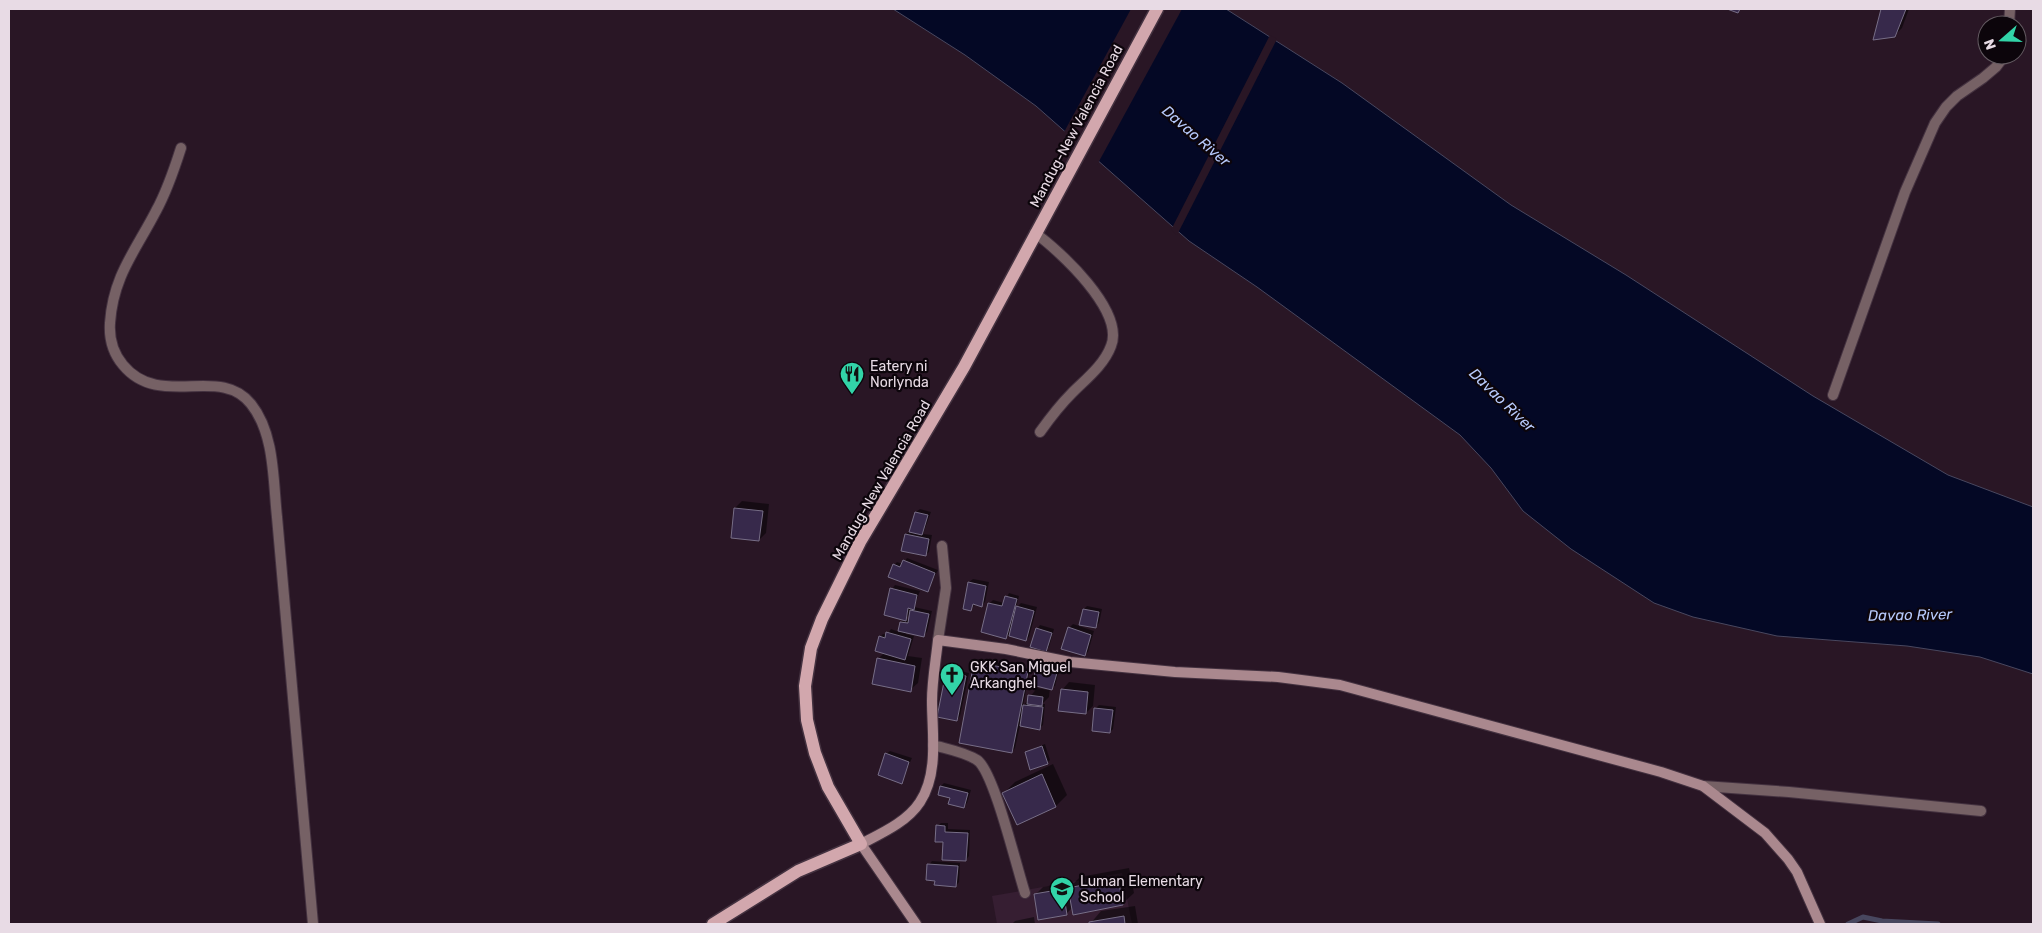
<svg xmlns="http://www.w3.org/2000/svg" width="2042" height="933" viewBox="0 0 2042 933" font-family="Rubik,sans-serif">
	<rect width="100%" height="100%" fill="#291625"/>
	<polygon fill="#361e32" points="1122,873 1132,924 997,924 992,896"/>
	<polygon fill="#040825" stroke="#48475f" points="893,9 1226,9 1342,83 1511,205 1626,275 1813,396 1948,475 2033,507 2033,674 1980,657 1907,646 1777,636 1693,617 1654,603 1571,549 1523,511 1491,468 1460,435 1257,287 1189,241 1036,106 965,55"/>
	<g fill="#291625">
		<polygon points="1131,9 1182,9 1097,165 1063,134"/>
		<polygon points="1270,35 1277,39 1177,235 1171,230"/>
	</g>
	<g fill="#0007" fill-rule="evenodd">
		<polygon points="1882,9 1909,9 1902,28 1894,36 1875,39"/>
		<polygon points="742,501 769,504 766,533 759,540 735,508"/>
		<polygon points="920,509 931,512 923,534 932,535 929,552 925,555 906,534 911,531 916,512"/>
		<polygon points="907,558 938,570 927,591 894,565 897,562 903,564"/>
		<polygon points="973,579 989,582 985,602 982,605 975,604 971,610 969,582"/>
		<path d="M 895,585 L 920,591 L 914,607 L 932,611 L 927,632 L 924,635 L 906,631 L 906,634 L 914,636 L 908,656 L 922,658 L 918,683 L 910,690 L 878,659 L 884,653 L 880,637 L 883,634 L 887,635 L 891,629 L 899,632 L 901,622 L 905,619 L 892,589 ZM 911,613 L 910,620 L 905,619 Z"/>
		<polygon points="1009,593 1019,596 1016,608 1021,603 1037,607 1029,637 1026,640 1008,635 1006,638 989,604 993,600 1004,603"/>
		<polygon points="1087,606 1102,609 1099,623 1095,627 1084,609"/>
		<polygon points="1073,624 1094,631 1088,652 1084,655 1069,628"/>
		<polygon points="1040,625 1054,629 1049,647 1045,650 1037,629"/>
		<polygon points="979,659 1030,669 1023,706 1037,688 1048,690 1037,669 1041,665 1059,670 1055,686 1050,688 1049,697 1042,704 1045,704 1043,725 1039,728 1020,725 1015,748 1012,752 975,663"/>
		<polygon points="951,669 969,673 960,716 957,720 947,672"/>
		<polygon points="1069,682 1095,685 1093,706 1086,713 1062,690"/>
		<polygon points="1099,705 1116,707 1113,729 1110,732 1096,708"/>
		<polygon points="1045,744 1050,760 1047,763 1026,752"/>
		<polygon points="890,751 912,758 901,782 886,754"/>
		<polygon points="1053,764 1067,795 1056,806 1018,823 1004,793 1015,782"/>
		<polygon points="944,783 971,790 967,803 964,807 941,786"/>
		<polygon points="941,823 948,823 948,829 970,830 969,856 966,860 944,841 937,826"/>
		<polygon points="932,861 960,863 959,882 956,886 936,880 929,865"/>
		<polygon points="1129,868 1134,893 1122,904 1073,907 1067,913 1035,895 1043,887 1070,882 1070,887 1080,877"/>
		<polygon points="1135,906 1138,924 1090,924 1101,911"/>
		<polygon points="1034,917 1035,924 1012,924 1015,921"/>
	</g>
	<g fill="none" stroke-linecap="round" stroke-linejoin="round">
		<polyline stroke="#48475f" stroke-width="5" points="1848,924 1863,917 1882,921 1938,924"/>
	</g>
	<g fill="#37294b" stroke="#776e87">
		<polygon points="1727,9 1740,9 1738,13"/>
		<polygon points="1881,9 1906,9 1895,37 1873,40"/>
		<polygon points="734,508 763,511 759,541 731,538"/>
		<polygon points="915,512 928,515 922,535 909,532"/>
		<polygon points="905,534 929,539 926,556 901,551"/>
		<polygon points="903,560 935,573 928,592 888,577 893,564 900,567"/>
		<polygon points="968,582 986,586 982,607 973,604 971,611 963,609"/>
		<polygon points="890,588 917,595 914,610 908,608 906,621 884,615"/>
		<polygon points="1005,596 1017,599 1006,639 981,632 988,603 1002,606"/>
		<polygon points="1016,606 1034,611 1026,641 1009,636"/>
		<polygon points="1083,609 1099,612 1096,628 1079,625"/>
		<polygon points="910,610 929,614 924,637 898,631 900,622 908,623"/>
		<polygon points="1068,627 1091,635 1085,656 1061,649"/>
		<polygon points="1036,628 1052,633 1046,652 1030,647"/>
		<polygon points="886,632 911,639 905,660 875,651 879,636 885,638"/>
		<polygon points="877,658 915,666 911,692 872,684"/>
		<polygon points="974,662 1028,672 1012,753 959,743"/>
		<polygon points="1036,668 1057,673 1052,690 1032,685"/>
		<polygon points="946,672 966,676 957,721 937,717"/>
		<polygon points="1061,689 1088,692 1086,714 1058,711"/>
		<polygon points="1028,695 1043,697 1042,706 1027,704"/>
		<polygon points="1023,705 1043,707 1040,730 1020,726"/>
		<polygon points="1094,708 1113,710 1110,733 1092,731"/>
		<polygon points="1042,746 1048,764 1030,770 1025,752"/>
		<polygon points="885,753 909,762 902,784 878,775"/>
		<polygon points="1042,774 1056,807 1017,825 1002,793"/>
		<polygon points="940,786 968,793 964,808 948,804 950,798 938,795"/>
		<polygon points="936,825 945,826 945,832 968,833 966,861 942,860 943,842 935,842"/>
		<polygon points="927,864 958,866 956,887 934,885 935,881 926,880"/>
		<polygon points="1118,878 1123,905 1073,915 1068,888"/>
		<polygon points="1063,889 1067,915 1038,920 1034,894"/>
		<polygon points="1124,916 1125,924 1089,924 1089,922"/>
	</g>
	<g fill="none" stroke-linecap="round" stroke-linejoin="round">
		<defs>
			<g id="street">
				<polyline points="2009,25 2010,9"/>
				<path d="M 181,148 C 174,170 167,191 156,211 C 136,250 113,276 110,323 C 109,338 113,353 123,365 C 160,410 220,364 251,404 C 275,434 273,481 277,517 L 313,924"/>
				<path d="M 1035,233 C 1060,251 1125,311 1111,346 C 1104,365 1086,379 1072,393 C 1060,405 1050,418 1040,432"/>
				<polyline points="1833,395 1905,192 1935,123 1946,107 1957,96 1983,78 1996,67 2005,55"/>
				<polyline points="938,640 946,588 942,546"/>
				<path d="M 933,745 C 947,749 965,752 977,760 C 994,771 1017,869 1025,893"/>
				<polyline points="1703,786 1789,792 1981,811"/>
			</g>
			<path id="secondary" d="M 916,924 L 861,844 C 882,833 907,822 920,802 C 939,773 932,733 932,701 C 932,680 936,660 938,640 L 1006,649 L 1070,662 L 1175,672 L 1278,677 L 1340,685 L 1661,772 L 1703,786 L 1765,833 L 1788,859 L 1797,872 L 1820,924"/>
			<polyline id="primary" points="713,924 798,871 861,844 828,787 815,753 807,720 805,686 811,648 822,619 860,542 964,367 1157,9"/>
		</defs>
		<use href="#street" stroke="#443240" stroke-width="12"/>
		<use href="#secondary" stroke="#443240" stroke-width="12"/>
		<use href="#primary" stroke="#443240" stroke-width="15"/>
		<use href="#street" stroke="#766165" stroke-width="10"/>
		<use href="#secondary" stroke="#aa888e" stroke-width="10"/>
		<use href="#primary" stroke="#d2a7ad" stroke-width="12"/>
	</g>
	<defs>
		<symbol id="restaurant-pin" viewBox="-11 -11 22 30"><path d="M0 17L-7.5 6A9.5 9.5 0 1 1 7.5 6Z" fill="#32d4a8" stroke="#0c050b"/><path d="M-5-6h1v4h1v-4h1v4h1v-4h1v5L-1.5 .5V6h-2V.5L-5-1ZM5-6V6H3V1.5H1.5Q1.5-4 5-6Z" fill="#111"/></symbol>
		<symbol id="church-pin" viewBox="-11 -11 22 30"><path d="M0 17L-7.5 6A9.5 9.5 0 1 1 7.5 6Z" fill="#32d4a8" stroke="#0c050b"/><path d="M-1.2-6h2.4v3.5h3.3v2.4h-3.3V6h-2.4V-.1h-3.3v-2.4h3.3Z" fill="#111"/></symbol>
		<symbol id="school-pin" viewBox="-11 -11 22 30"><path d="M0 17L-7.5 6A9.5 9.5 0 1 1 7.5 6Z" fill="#32d4a8" stroke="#0c050b"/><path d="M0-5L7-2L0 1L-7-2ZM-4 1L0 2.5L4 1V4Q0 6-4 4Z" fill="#111"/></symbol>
	</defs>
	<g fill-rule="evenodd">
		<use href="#restaurant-pin" x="838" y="360" width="28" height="38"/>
		<use href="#church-pin" x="938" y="661" width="28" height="38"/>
		<use href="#school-pin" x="1048" y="875" width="28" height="38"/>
	</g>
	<g text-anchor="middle" stroke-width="4.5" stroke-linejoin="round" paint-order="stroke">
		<g font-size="14" fill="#e8dbe5" stroke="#0c050b">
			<text transform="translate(1076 126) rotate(-62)" y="5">Mandug-New Valencia Road</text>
			<text transform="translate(881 480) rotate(-60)" y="5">Mandug-New Valencia Road</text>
		</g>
		<g font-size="14" fill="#e8dbe5" stroke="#0c050b" text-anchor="start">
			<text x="870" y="371">Eatery ni<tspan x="870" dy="16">Norlynda</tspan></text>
			<text x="970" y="672">GKK San Miguel<tspan x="970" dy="16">Arkanghel</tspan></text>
			<text x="1080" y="886">Luman Elementary<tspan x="1080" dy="16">School</tspan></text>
		</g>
		<g font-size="15" font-style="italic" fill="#b7cafc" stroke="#0c050b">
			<text transform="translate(1196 136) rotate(41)" y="5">Davao River</text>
			<text transform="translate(1502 400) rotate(44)" y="5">Davao River</text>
			<text transform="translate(1910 615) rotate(-1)" y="5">Davao River</text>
		</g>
	</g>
	<rect width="2042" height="933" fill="none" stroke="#e8dbe5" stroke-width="20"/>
	<g transform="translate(2002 40) rotate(250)"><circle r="24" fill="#0c050b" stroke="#645b62"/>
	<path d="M0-4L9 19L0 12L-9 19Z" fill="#32d4a8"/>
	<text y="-8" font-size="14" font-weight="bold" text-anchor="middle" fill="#e8dbe5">N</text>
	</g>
</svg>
